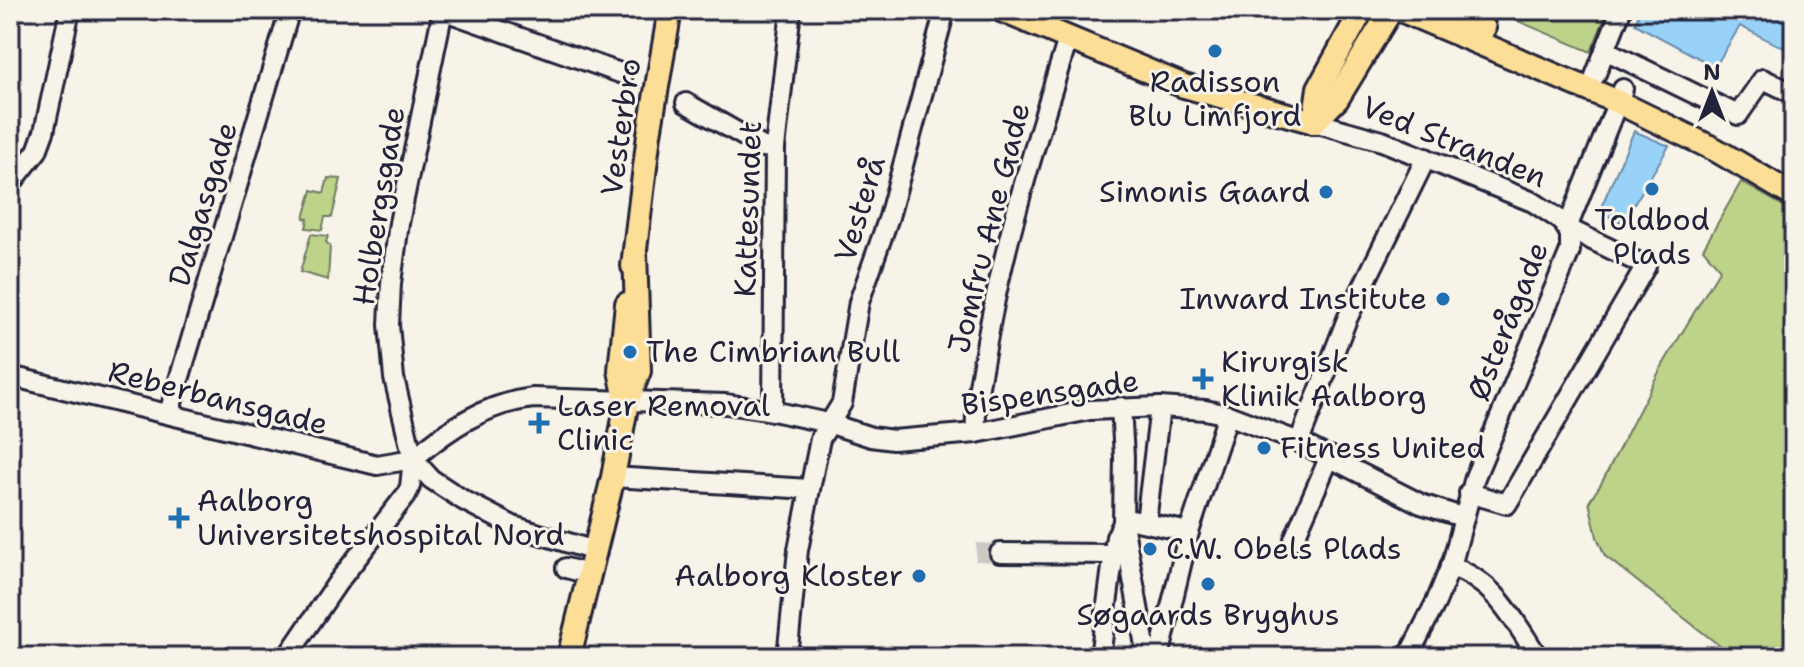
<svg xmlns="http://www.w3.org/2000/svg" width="1804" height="667" viewBox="0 0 1804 667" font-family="'Shantell Sans',sans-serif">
	<rect width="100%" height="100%" fill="#f7f3e8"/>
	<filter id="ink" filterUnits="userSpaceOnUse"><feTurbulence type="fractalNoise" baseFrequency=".0125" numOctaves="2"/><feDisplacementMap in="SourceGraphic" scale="16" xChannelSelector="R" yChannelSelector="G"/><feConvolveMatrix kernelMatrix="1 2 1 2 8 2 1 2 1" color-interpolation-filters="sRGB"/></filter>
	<g filter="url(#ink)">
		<g fill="#bcd389" stroke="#6f7a62" stroke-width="2">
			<polygon points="1492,10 1608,10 1591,52"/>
			<polygon points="328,178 341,179 332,217 325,217 322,230 306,228 308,219 304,218 312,190 324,193"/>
			<polygon points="1741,182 1794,212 1794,657 1734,657 1605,556 1597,537 1589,502 1601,484 1661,368 1720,269 1703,249"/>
			<polygon points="311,234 328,236 326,242 330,246 328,280 300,272"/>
		</g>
		<g fill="#99d2f8" stroke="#698cac" stroke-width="2">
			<polygon points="1640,10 1794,10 1794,53 1740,26 1715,67 1635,24"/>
			<polygon points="1634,131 1669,146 1623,223 1599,212"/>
		</g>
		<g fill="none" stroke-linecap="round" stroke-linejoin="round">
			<polyline stroke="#ccc9c5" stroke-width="18" stroke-dasharray="18 9" stroke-linecap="butt" points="976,552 1000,553"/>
			<defs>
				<g id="minor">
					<polyline points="442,10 623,74"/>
					<polyline points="443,10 399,223 391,283 389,325 394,378 413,459 431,479 463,500 513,526 595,551"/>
					<polyline points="1605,50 1738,115 1763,79 1794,94"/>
					<polyline points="1595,76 1621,10"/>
					<polyline points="686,103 763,147 775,148"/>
					<polyline points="1314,122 1382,141 1533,202 1562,221 1570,234 1570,251 1475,477 1452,563 1436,602 1408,657"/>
					<polyline points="10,185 37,151 44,132 70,10"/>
					<polyline points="1567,228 1623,89"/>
					<polyline points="10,376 377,465 413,459"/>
					<polyline points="1121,407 1124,457 1123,523 1147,657"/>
					<polyline points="773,411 775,148 791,10"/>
					<polyline points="169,413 290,10"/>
					<path d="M 976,433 C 974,402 982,372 987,341 C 1005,238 1037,138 1068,39"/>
					<polyline points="1299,442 1347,319 1426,158"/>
					<polyline points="613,477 809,489"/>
					<polyline points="1469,493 1507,504 1646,266 1567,228"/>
					<polyline points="1146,522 1160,407"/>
					<polyline points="1189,532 1228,415"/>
					<polyline points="1294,539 1330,456"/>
					<polyline points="1000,553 1113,554"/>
					<path d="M 1450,566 C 1497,583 1513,619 1538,657"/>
					<polyline points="566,568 589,574"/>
					<path d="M 287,657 L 338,582 L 406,495 L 410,487 L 413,459 C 449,428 485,404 533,398 L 726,404 L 773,411 L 828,423 L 871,437 L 893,440 L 976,433 L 1090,410 L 1160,407 L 1205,410 L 1228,415 L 1299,442 L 1421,504 L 1462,517"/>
					<polyline points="787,657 798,550 820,439 842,403 859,302 889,217 945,10"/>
					<polyline points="1100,657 1116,537 1123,523 1132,520 1189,532 1159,657"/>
				</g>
				<g id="major">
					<polyline points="1001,10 1184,86 1314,122"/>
					<polyline points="1401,10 1618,102 1716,150 1794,196"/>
					<polyline points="1442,10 1484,28"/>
					<polyline points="1314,122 1337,99 1391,10"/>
					<polyline points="1314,122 1319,88 1362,10"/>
					<polyline points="633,266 649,134 670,10"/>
					<polyline points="626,400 620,370 627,304"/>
					<polyline points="569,657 613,477 627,402 639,371 635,252"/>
				</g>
			</defs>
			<use href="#minor" stroke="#22223b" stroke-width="24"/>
			<use href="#major" stroke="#22223b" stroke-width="28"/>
			<use href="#minor" stroke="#f7f3e8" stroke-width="18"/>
			<use href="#major" stroke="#fcde96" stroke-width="22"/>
		</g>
	</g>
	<g fill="#1f6fb2" stroke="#f7f3e8" stroke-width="3">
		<circle cx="1215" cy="51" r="8"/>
		<circle cx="1652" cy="189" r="8"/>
		<circle cx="1326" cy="192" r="8"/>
		<circle cx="1443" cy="299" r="8"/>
		<circle cx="630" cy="352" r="8"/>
		<path d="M1199 367h8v8h8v8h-8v8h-8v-8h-8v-8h8z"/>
		<path d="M535 411h8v8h8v8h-8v8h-8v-8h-8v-8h8z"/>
		<circle cx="1264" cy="448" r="8"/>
		<path d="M175 506h8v8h8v8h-8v8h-8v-8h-8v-8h8z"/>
		<circle cx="1150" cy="549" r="8"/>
		<circle cx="919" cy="576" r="8"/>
		<circle cx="1208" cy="584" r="8"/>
	</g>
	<g text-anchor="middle" stroke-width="6" stroke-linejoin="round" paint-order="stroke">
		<g font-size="30" fill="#22223b" stroke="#f7f3e8" text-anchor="start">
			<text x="1215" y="92" text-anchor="middle">Radisson<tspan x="1215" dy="34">Blu Limfjord</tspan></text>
			<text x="1310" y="202" text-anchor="end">Simonis Gaard</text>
			<text x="1652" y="230" text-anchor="middle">Toldbod<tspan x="1652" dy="34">Plads</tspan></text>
			<text x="1427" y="309" text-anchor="end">Inward Institute</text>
			<text x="646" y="362">The Cimbrian Bull</text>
			<text x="1221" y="372">Kirurgisk<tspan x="1221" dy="34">Klinik Aalborg</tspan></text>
			<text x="557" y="416">Laser Removal<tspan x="557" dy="34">Clinic</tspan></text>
			<text x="1280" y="458">Fitness United</text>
			<text x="197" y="511">Aalborg<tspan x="197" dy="34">Universitetshospital Nord</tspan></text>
			<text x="1166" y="559">C.W. Obels Plads</text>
			<text x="903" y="586" text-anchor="end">Aalborg Kloster</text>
			<text x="1208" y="625" text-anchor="middle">Søgaards Bryghus</text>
		</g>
		<g font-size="30" fill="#22223b" stroke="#f7f3e8">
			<text transform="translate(621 127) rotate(-82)" y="10">Vesterbro</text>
			<text transform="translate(1454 142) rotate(22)" y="10">Ved Stranden</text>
			<text transform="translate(203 204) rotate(-73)" y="10">Dalgasgade</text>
			<text transform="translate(379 206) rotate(-81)" y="10">Holbergsgade</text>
			<text transform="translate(748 209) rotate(-88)" y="10">Kattesundet</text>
			<text transform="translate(860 209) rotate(-73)" y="10">Vesterå</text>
			<text transform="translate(989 228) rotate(-76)" y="10">Jomfru Ane Gade</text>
			<text transform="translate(1508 321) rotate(-68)" y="10">Østerågade</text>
			<text transform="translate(1050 393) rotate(-8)" y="10">Bispensgade</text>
			<text transform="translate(218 398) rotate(14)" y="10">Reberbansgade</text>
		</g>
	</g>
	<rect width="1804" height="667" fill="none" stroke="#f7f3e8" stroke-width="40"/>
	<rect x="20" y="20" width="1764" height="627" fill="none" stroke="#22223b" stroke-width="3" filter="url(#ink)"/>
	<g transform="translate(1712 92)" stroke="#f7f3e8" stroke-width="6" paint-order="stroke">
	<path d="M0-6L14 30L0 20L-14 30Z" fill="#22223b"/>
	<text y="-12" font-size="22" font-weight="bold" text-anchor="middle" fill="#22223b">N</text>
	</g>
</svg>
